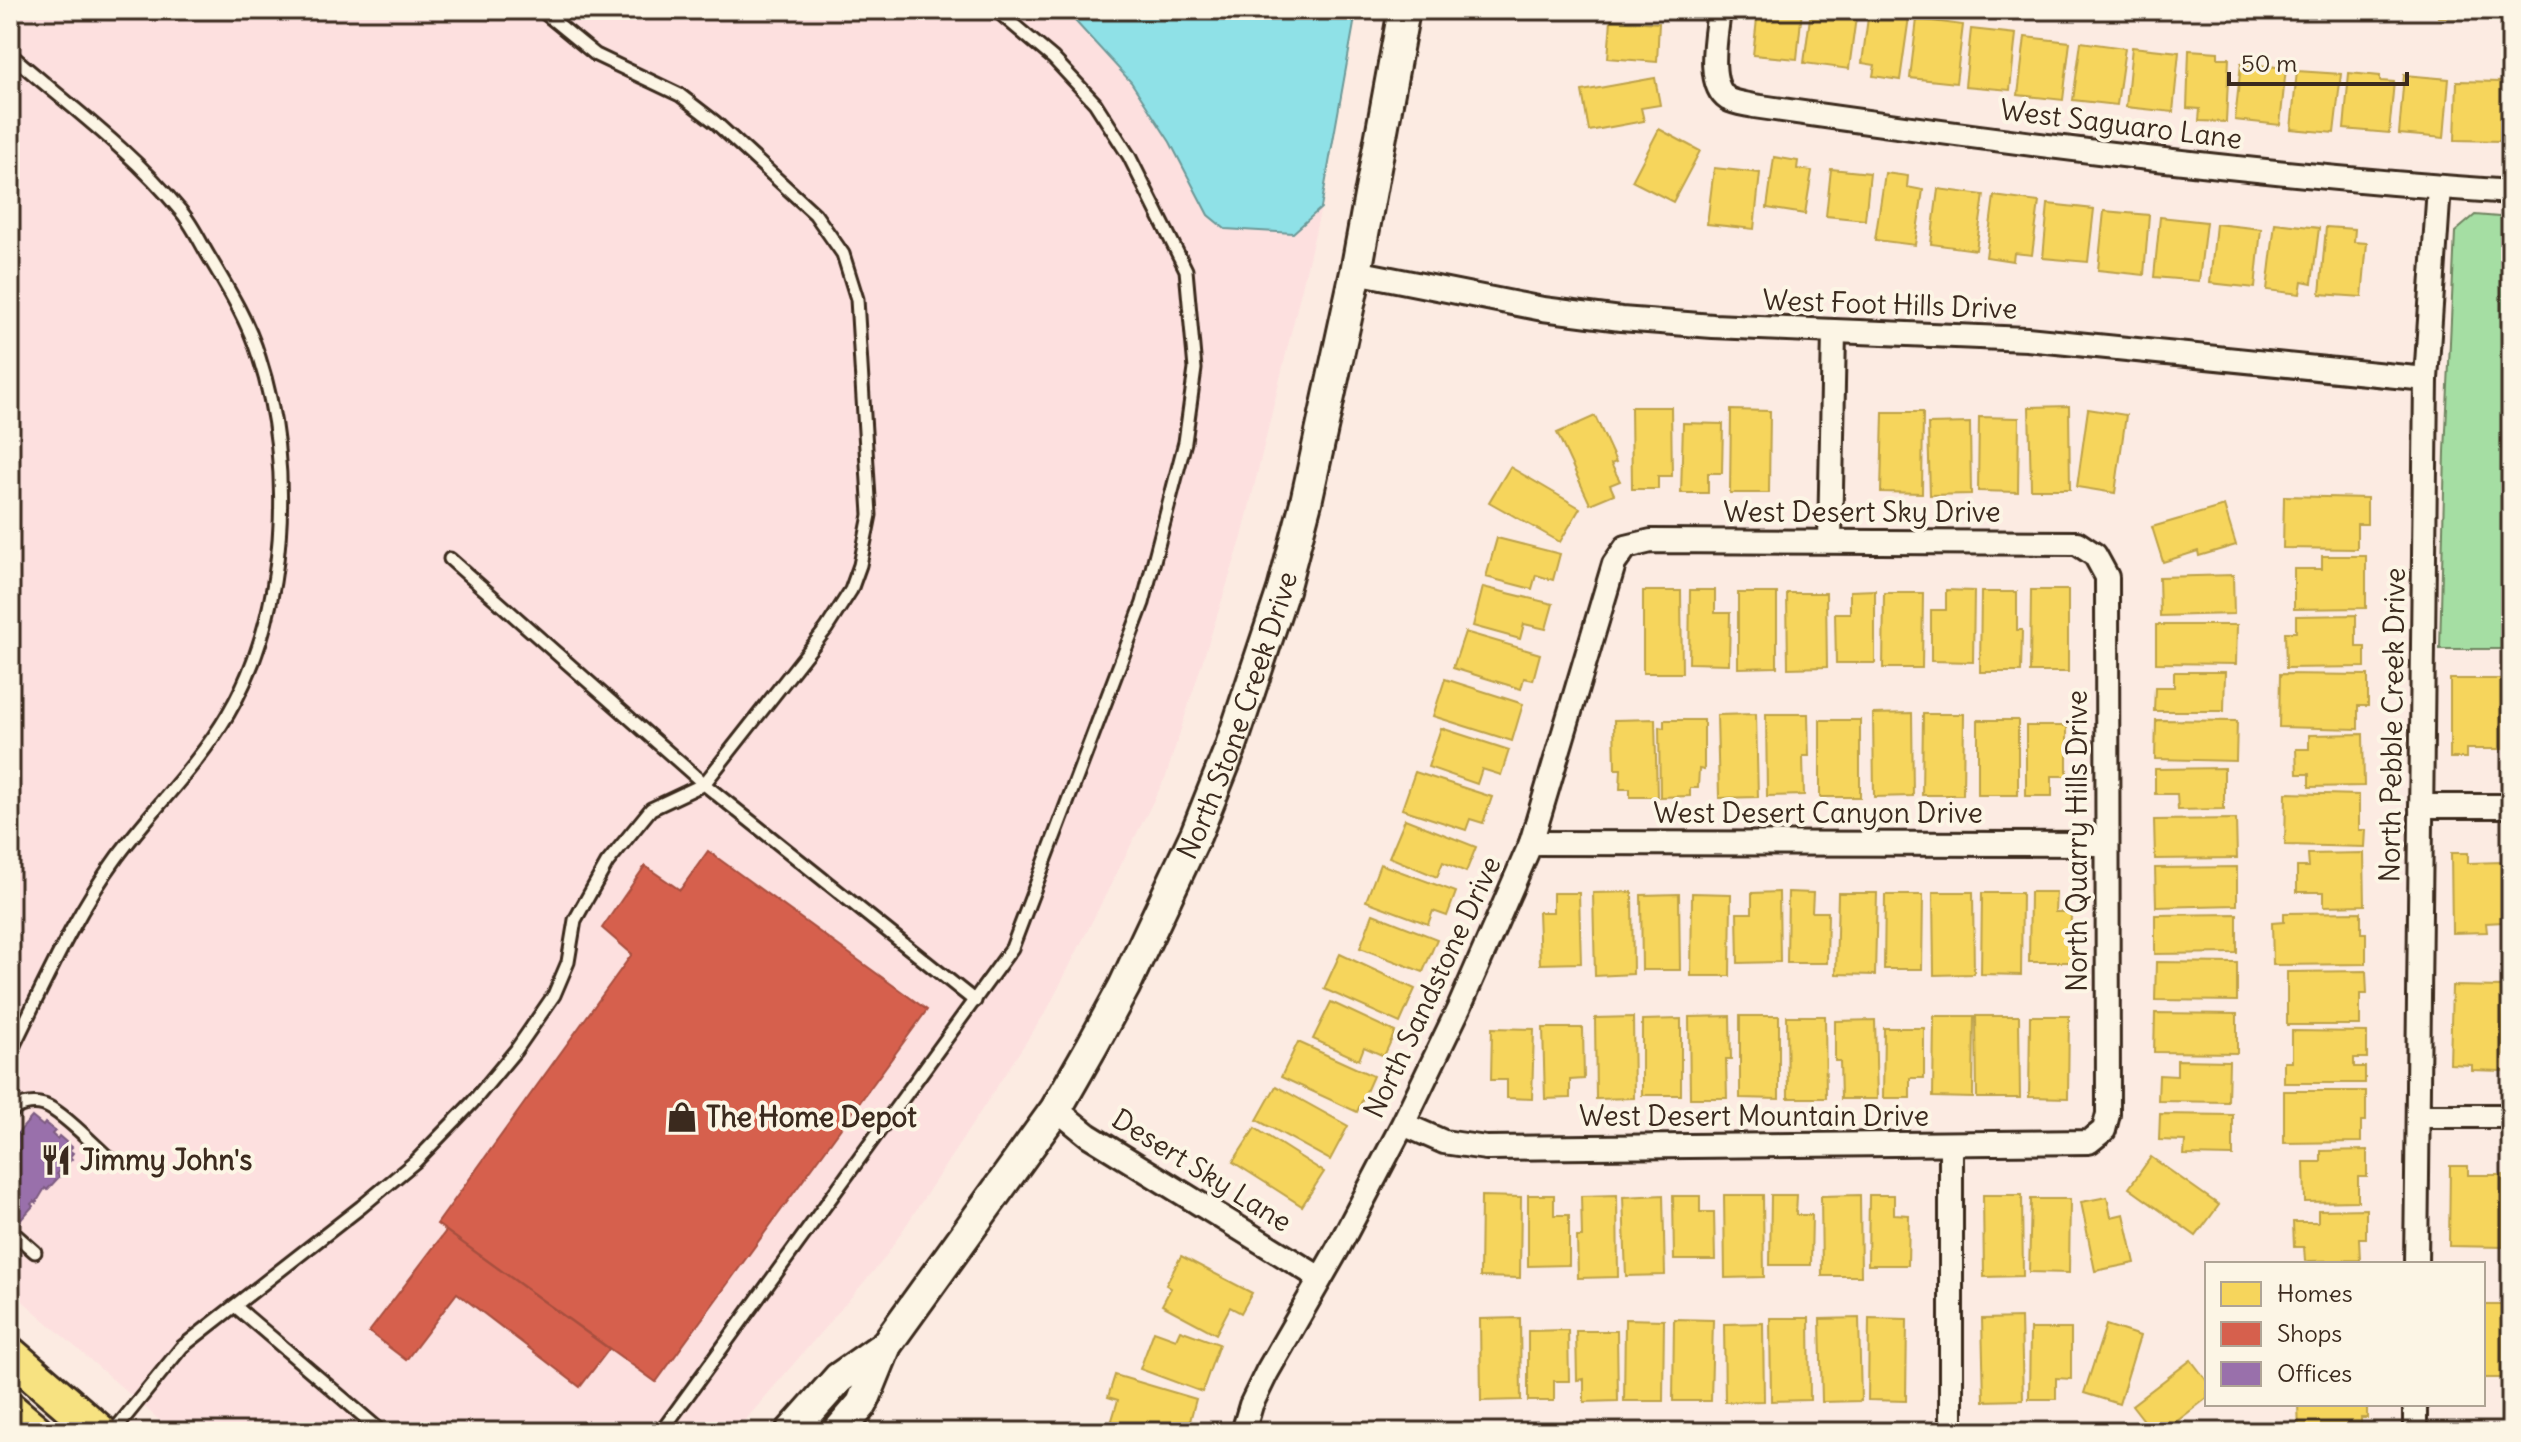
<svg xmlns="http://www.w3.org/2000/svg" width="2521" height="1442" viewBox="0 0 2521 1442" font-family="Delius,sans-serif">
	<rect width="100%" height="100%" fill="#fcebe2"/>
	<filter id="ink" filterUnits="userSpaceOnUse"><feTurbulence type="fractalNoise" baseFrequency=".0125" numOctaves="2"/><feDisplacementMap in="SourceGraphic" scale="16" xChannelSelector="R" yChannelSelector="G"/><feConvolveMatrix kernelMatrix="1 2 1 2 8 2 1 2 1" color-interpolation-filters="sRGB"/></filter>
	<g filter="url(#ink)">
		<polygon fill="#fde0df" points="10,10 1345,10 1355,18 1321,208 1242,537 1166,776 1047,1010 884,1259 735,1432 173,1432 10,1290"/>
		<polygon fill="#a5dea3" stroke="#708460" stroke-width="2" points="2475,215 2511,218 2511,649 2440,649 2445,452 2455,232"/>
		<polygon fill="#8fe1e7" stroke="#6d9897" stroke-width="2" points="1065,10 1345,10 1355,18 1321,208 1293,233 1225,229 1208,215 1170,142 1131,82"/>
		<g fill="#f6d55c" stroke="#bea249" stroke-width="2">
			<polygon points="1758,10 1802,10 1797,59 1753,55"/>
			<polygon points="1811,10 1857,10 1849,69 1804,63"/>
			<polygon points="1869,10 1910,10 1900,80 1873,76 1875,65 1862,63"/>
			<polygon points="2438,10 2478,10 2478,18 2438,17"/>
			<polygon points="2490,10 2511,10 2511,19 2489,18"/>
			<polygon points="1917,19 1963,25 1956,83 1910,78"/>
			<polygon points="1611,20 1659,23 1657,62 1608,58"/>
			<polygon points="1971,29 2016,34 2010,90 1965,86"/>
			<polygon points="2025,37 2070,42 2063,100 2018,95"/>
			<polygon points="2081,42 2125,48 2117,105 2073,100"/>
			<polygon points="2132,47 2179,52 2173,112 2126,107"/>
			<polygon points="2189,50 2218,52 2218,58 2229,58 2226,122 2199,121 2200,109 2187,108"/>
			<polygon points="2241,63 2286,68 2280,125 2235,120"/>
			<polygon points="2297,71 2341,74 2334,133 2291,129"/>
			<polygon points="2349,73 2380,76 2380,81 2394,82 2389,133 2344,129"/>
			<polygon points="2404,75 2449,79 2444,138 2399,134"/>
			<polygon points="1655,78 1660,105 1641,108 1644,121 1589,131 1582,91"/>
			<polygon points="2457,81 2502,82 2500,141 2455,140"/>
			<polygon points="1659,129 1700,151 1673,202 1632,181"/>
			<polygon points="1774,157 1798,161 1797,169 1812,171 1805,214 1767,208"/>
			<polygon points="1714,168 1760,173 1754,229 1707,224"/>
			<polygon points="1831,169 1870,173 1865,220 1826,216"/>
			<polygon points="1885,173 1908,176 1907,187 1923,190 1915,245 1875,240"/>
			<polygon points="1938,189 1984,195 1976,250 1931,244"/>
			<polygon points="1994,196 2039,202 2032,255 2014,253 2013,261 1986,257"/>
			<polygon points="2048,204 2094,209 2088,262 2043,258"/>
			<polygon points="2104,211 2149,215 2144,275 2098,270"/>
			<polygon points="2160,217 2206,222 2199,281 2154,277"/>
			<polygon points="2275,223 2319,228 2312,283 2302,281 2300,294 2267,290"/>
			<polygon points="2216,224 2261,229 2255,288 2210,283"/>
			<polygon points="2326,227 2355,229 2354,242 2367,243 2362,297 2320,294"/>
			<polygon points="2069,406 2070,489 2031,489 2029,407"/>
			<polygon points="1631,407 1671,407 1672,476 1658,476 1658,489 1632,489"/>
			<polygon points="2088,409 2126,415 2115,493 2077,487"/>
			<polygon points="1731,410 1770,411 1769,493 1730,493"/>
			<polygon points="1883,412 1923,412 1922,493 1881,492"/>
			<polygon points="1595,416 1616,462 1611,464 1620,481 1610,485 1614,494 1590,504 1557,433"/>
			<polygon points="1979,417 2019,418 2018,492 1978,491"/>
			<polygon points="1683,423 1723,424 1722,473 1708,473 1708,493 1681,493"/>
			<polygon points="1970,423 1971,494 1930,495 1928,424"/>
			<polygon points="1510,467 1580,508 1560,542 1489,502"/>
			<polygon points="2284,496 2367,498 2367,524 2357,524 2357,549 2283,548"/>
			<polygon points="2224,506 2236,545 2199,556 2198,551 2163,562 2152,527"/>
			<polygon points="1497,538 1560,554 1553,580 1536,575 1532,589 1486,577"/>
			<polygon points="2322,556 2366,556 2366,608 2294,609 2294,569 2322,569"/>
			<polygon points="2233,575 2234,614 2160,616 2159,577"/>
			<polygon points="1483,587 1553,604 1546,629 1524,624 1520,639 1473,626"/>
			<polygon points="1690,590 1715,590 1715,613 1730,613 1729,664 1689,663"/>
			<polygon points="1875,590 1875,663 1836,663 1835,613 1850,613 1850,591"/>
			<polygon points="1946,590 1974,591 1973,662 1931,661 1931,610 1946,610"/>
			<polygon points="2031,590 2068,590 2068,672 2030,672"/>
			<polygon points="1643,591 1681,591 1682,673 1643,673"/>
			<polygon points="1981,592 2017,592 2017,630 2022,630 2021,672 1980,672"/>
			<polygon points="1738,593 1777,593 1777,667 1738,668"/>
			<polygon points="1787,593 1826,593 1827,667 1788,668"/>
			<polygon points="1884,593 1923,593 1922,668 1883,668"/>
			<polygon points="2356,615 2356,647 2365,647 2365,667 2286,668 2285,632 2296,632 2296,616"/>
			<polygon points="2156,625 2237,625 2236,664 2156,663"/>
			<polygon points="1465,632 1540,654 1533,680 1524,678 1521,689 1453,668"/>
			<polygon points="2174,672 2225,672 2224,711 2154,711 2155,687 2174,687"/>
			<polygon points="2280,674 2368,675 2368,706 2358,706 2358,729 2279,727"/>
			<polygon points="1445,679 1523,704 1512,741 1433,716"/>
			<polygon points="2450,679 2502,679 2502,749 2466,749 2466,758 2450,758"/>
			<polygon points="1912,713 1913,796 1874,797 1873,714"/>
			<polygon points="1756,714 1758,797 1719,798 1717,715"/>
			<polygon points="1766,714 1808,714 1809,756 1803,756 1804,795 1767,796"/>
			<polygon points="1923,714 1964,714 1963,795 1922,795"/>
			<polygon points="1655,719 1657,797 1630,797 1630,789 1620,789 1621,769 1615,769 1614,720"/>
			<polygon points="1664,720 1704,720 1704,770 1699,769 1698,788 1690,788 1690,796 1660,797 1659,727 1664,728"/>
			<rect x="1820" y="720" width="40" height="77"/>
			<rect x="1978" y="720" width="40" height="75"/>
			<polygon points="2156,720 2237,721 2236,761 2155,759"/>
			<polygon points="2026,726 2067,726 2067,776 2052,776 2052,796 2026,796"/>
			<polygon points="1441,728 1509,750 1501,775 1482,769 1477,784 1428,767"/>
			<polygon points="2363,734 2364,786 2309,787 2309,774 2297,774 2296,749 2309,749 2309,735"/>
			<polygon points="2224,768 2224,809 2178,810 2177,794 2155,794 2155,769"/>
			<polygon points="1415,772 1492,797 1483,823 1470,819 1466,830 1402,809"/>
			<polygon points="2286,793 2359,795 2359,830 2366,830 2365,847 2285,845"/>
			<polygon points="1405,819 1476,847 1466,872 1443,862 1437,877 1389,857"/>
			<polygon points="2236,819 2237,858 2155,859 2154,820"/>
			<polygon points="2364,853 2365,905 2324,906 2324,892 2297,892 2297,867 2309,867 2308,854"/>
			<polygon points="2451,853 2468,853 2468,863 2502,862 2503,922 2486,923 2487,932 2452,933"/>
			<polygon points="1380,864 1456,892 1447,916 1433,911 1428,924 1366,901"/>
			<polygon points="2237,867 2237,905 2156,907 2155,868"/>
			<polygon points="1632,892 1633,974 1595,976 1593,893"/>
			<polygon points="1779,892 1780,962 1738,963 1737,913 1752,913 1752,893"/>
			<polygon points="1788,892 1813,893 1812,912 1828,912 1827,963 1787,963"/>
			<polygon points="1933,892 1973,892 1974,974 1934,975"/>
			<polygon points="2030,892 2056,892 2055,912 2071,912 2070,962 2029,962"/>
			<polygon points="1553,893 1579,893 1581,963 1540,964 1538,912 1553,912"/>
			<polygon points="1692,893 1731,894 1730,976 1691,976"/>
			<polygon points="1838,893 1877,893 1875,975 1836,974"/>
			<polygon points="1982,893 2022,893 2021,975 1981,974"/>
			<polygon points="1679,894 1680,970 1642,970 1641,895"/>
			<polygon points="1885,895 1923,895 1922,969 1884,969"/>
			<polygon points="2361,912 2361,933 2366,933 2366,964 2273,965 2272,923 2284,922 2284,913"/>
			<polygon points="1373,914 1437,939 1423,972 1360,948"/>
			<polygon points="2237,914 2237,953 2155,954 2155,915"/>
			<polygon points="1340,954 1415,989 1400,1023 1324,989"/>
			<polygon points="2156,962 2237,963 2237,1001 2155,1000"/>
			<polygon points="2366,971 2367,994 2360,994 2360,1025 2287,1025 2287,972"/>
			<polygon points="2452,986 2504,987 2502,1071 2472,1070 2472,1065 2450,1064"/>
			<polygon points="1331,1002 1395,1032 1384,1056 1364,1047 1359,1060 1313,1039"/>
			<polygon points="2155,1013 2237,1014 2237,1053 2154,1052"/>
			<polygon points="1730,1016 1731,1059 1726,1059 1727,1098 1690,1098 1689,1017"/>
			<polygon points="1740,1016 1779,1016 1779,1099 1740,1098"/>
			<polygon points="1787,1016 1825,1016 1826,1098 1788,1098"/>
			<polygon points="1934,1016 1974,1016 1973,1098 1933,1097"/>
			<polygon points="1976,1016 2019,1016 2020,1098 1977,1098"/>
			<polygon points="2030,1016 2069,1016 2068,1098 2029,1097"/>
			<polygon points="1633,1017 1634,1098 1596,1099 1595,1018"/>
			<polygon points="1681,1019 1681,1095 1642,1095 1642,1020"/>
			<polygon points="1875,1020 1877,1099 1841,1099 1840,1061 1835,1061 1835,1021"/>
			<polygon points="1492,1028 1534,1029 1532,1099 1507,1098 1507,1080 1491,1080"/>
			<polygon points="1543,1028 1583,1028 1584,1079 1570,1080 1570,1098 1545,1099"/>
			<polygon points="1884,1028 1924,1028 1924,1078 1910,1078 1910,1098 1883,1098"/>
			<polygon points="2292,1031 2367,1032 2367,1058 2354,1058 2354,1067 2365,1067 2365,1083 2284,1083 2284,1062 2292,1062"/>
			<polygon points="1298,1042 1373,1076 1357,1112 1281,1077"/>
			<polygon points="2177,1060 2229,1061 2228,1102 2158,1101 2159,1075 2177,1076"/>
			<polygon points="1276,1086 1348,1126 1330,1160 1257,1120"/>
			<polygon points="2284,1091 2366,1091 2366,1121 2361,1121 2361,1142 2284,1143"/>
			<polygon points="2160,1114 2233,1115 2233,1156 2184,1155 2185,1141 2159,1140"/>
			<polygon points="1255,1128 1324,1172 1302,1206 1233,1162"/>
			<polygon points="2367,1150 2367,1177 2358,1177 2358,1201 2305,1202 2304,1162 2321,1162 2321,1151"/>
			<polygon points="2151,1157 2219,1205 2196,1236 2129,1188"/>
			<polygon points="2450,1166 2468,1166 2468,1175 2503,1175 2503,1247 2449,1246"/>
			<polygon points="1528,1195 1554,1195 1554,1215 1569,1215 1569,1265 1528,1266"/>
			<polygon points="1617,1195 1618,1277 1578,1278 1577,1237 1582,1237 1581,1196"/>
			<polygon points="1663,1195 1665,1275 1626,1276 1623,1197"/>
			<polygon points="1724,1195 1763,1195 1764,1277 1725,1278"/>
			<polygon points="1771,1195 1797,1195 1796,1215 1812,1215 1811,1265 1770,1265"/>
			<polygon points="1860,1195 1861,1276 1822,1276 1821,1196"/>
			<polygon points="1869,1195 1894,1195 1894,1214 1909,1215 1908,1265 1868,1265"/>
			<polygon points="1983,1195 2022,1195 2023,1276 1984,1277"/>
			<polygon points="1481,1196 1521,1197 1520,1278 1480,1277"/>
			<polygon points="1673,1196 1700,1196 1700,1212 1714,1212 1715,1260 1674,1260"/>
			<polygon points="2107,1197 2111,1217 2124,1214 2135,1263 2095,1271 2081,1202"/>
			<polygon points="2031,1199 2070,1199 2069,1273 2029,1272"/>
			<polygon points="2366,1209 2366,1238 2359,1238 2360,1260 2305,1261 2304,1247 2294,1247 2293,1222 2318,1222 2318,1210"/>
			<polygon points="1181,1256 1252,1293 1241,1313 1230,1307 1216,1334 1162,1305 1171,1288 1166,1285"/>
			<polygon points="2483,1305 2503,1305 2502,1378 2483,1378"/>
			<rect x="2508" y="1315" width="3" height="63"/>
			<polygon points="1520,1318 1521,1400 1481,1401 1480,1319"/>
			<polygon points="1770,1318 1809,1318 1810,1400 1771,1401"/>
			<polygon points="1859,1318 1861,1401 1822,1402 1820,1319"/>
			<polygon points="1869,1318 1907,1319 1906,1401 1868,1400"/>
			<polygon points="2021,1318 2023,1400 1984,1401 1982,1319"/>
			<polygon points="1625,1319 1664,1320 1663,1401 1624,1401"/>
			<polygon points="1674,1319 1713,1320 1711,1401 1673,1401"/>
			<polygon points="1763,1323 1764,1401 1725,1402 1724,1324"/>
			<polygon points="2106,1325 2140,1336 2119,1404 2084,1393"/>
			<polygon points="2030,1329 2071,1329 2071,1379 2056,1378 2056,1399 2029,1399"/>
			<polygon points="1180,1330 1219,1344 1202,1392 1140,1369 1154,1331 1176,1339"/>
			<polygon points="1568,1330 1569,1381 1554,1381 1554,1401 1528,1401 1528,1331"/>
			<polygon points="1576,1331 1617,1331 1618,1401 1584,1402 1584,1379 1577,1380"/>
			<polygon points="2191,1360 2207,1381 2207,1398 2163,1432 2153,1432 2132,1405"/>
			<polygon points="1115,1375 1196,1399 1190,1421 1195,1423 1192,1432 1109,1430 1118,1400 1108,1397"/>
			<polygon points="2298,1404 2367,1404 2367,1418 2361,1418 2361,1432 2299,1432"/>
		</g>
		<g fill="#d6604d" stroke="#a8503f" stroke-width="2">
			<polygon points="708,851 927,1010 656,1382 437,1224 632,954 602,928 645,866 680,890"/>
			<polygon points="446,1231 609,1349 580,1387 457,1293 406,1360 369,1332"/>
		</g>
		<polygon fill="#9970ab" stroke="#7d5b81" stroke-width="2" points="32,1117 43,1126 45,1123 55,1131 52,1134 57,1139 59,1136 72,1147 69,1150 73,1153 70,1157 72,1159 57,1174 60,1176 47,1190 45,1188 36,1203 34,1201 31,1204 33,1206 18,1223 16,1221 11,1226 10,1142"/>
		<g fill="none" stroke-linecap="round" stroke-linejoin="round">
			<defs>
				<g id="lane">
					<path d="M 10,54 C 67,104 131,150 179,209 C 191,222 199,240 208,255 C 227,287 248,321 259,357 C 295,467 287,614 228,714 C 197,767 153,808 117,857 C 73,917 43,987 10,1053"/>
					<polyline points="450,559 704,784 975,1001"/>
					<path d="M 10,1114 C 17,1105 32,1101 44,1105 C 61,1110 97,1148 112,1161"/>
					<polyline points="10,1230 35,1252"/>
					<polyline points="235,1306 382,1432"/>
					<polyline points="113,1432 182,1347 361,1207 416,1161 472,1103 516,1050 554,995 568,962 575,920 607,863 651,809 704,784 826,629 851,590 860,565 870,515 857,299 843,254 815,214 715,122 680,95 596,55 541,10"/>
					<polyline points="661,1432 1012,948 1143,603 1185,442 1195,369 1186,270 1129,156 1095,103 1053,58 996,10"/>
				</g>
				<g id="street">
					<path d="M 1719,10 C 1717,32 1705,84 1728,99 C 1735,103 1746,104 1754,106 C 2005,142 2257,175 2511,192"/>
					<polyline points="1356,272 1543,309 1621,319 1713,326 2027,339 2426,379"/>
					<polyline points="1830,541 1834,332"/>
					<polyline points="2421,806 2511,806"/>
					<polyline points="1531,843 2106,844"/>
					<polyline points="1056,1109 1088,1135 1320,1278"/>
					<polyline points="2418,1116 2511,1116"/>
					<polyline points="1951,1144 1951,1432"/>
					<polyline points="2416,1264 2426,379 2439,187"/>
					<polyline points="1243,1432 1251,1405 1267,1372 1337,1250 1403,1124 1459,1008 1531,843 1614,564 1626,547 1651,541 2077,543 2095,555 2107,577 2108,1114 2104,1130 2089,1142 1486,1148 1444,1142 1403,1124"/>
					<polyline points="2415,1432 2415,1404"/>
				</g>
				<g id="secondary">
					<polyline points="791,1432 839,1378 886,1345"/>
					<path id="s1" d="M 838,1432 L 862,1404 L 886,1345 L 1056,1109 L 1092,1046 L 1124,987 L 1196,834 L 1230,749 L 1283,590 L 1306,502 L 1356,272 L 1404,10"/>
				</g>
				<g id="primary">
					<polyline points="10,1354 100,1432"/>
					<polyline points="10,1410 36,1432"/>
				</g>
			</defs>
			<use href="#lane" stroke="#3b2a1e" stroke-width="17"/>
			<use href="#street" stroke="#3b2a1e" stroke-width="28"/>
			<use href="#secondary" stroke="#3b2a1e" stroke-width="36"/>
			<use href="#primary" stroke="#3b2a1e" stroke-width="40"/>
			<use href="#lane" stroke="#fcf5e5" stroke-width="11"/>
			<use href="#street" stroke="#fcf5e5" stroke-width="22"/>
			<use href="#secondary" stroke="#fcf5e5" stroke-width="30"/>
			<use href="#primary" stroke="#f7e281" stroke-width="34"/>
		</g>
	</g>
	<defs>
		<symbol id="shop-bare" viewBox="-9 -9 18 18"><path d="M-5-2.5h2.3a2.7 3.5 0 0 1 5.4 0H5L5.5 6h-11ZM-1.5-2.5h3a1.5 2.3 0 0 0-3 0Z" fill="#3b2a1e" stroke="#fcf5e5" stroke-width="2.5" paint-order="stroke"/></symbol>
		<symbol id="restaurant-bare" viewBox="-9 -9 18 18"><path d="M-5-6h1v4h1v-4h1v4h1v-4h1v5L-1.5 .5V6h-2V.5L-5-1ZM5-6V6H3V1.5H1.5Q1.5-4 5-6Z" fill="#3b2a1e" stroke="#fcf5e5" stroke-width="2.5" paint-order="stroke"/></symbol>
	</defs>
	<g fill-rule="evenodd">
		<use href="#shop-bare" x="660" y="1095" width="44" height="44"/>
		<use href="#restaurant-bare" x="34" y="1138" width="44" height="44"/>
	</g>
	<g text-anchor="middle" stroke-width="8" stroke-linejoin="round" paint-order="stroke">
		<g font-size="28" fill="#3b2a1e" stroke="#fcf5e5">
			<text transform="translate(2121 124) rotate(7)" y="10">West Saguaro Lane</text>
			<text transform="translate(1890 304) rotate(2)" y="10">West Foot Hills Drive</text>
			<text x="1862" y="522">West Desert Sky Drive</text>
			<text dy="10" stroke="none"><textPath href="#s1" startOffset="826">North Stone Creek Drive</textPath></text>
			<text transform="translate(2392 725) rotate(-89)" y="10">North Pebble Creek Drive</text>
			<text x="1818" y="823">West Desert Canyon Drive</text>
			<text transform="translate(2077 841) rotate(-90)" y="10">North Quarry Hills Drive</text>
			<text transform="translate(1432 987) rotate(-65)" y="10">North Sandstone Drive</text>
			<text x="1754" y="1126">West Desert Mountain Drive</text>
			<text transform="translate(1202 1170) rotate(32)" y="10">Desert Sky Lane</text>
		</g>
		<g font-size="28" font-weight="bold" fill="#3b2a1e" stroke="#fcf5e5" text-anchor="start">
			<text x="706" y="1127">The Home Depot</text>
			<text x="80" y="1170">Jimmy John's</text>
		</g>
	</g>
	<rect width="2521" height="1442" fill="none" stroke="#fcf5e5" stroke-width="40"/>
	<rect x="20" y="20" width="2481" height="1402" fill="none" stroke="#3b2a1e" stroke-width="3" filter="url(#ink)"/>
	<rect x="2205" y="1262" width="280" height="144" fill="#fcf5e5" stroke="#afa495" stroke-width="2"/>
	<rect x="2221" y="1282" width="40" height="24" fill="#f6d55c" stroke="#afa495" stroke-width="2"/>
	<text x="2277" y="1302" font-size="24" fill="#3b2a1e">Homes</text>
	<rect x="2221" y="1322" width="40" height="24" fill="#d6604d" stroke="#afa495" stroke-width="2"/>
	<text x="2277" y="1342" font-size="24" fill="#3b2a1e">Shops</text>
	<rect x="2221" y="1362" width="40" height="24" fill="#9970ab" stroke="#afa495" stroke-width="2"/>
	<text x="2277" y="1382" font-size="24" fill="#3b2a1e">Offices</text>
	<path d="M2229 72v12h178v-12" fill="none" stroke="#3b2a1e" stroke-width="4"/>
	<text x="2241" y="72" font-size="24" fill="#3b2a1e" stroke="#fcf5e5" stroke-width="6" paint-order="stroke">50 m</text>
</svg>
